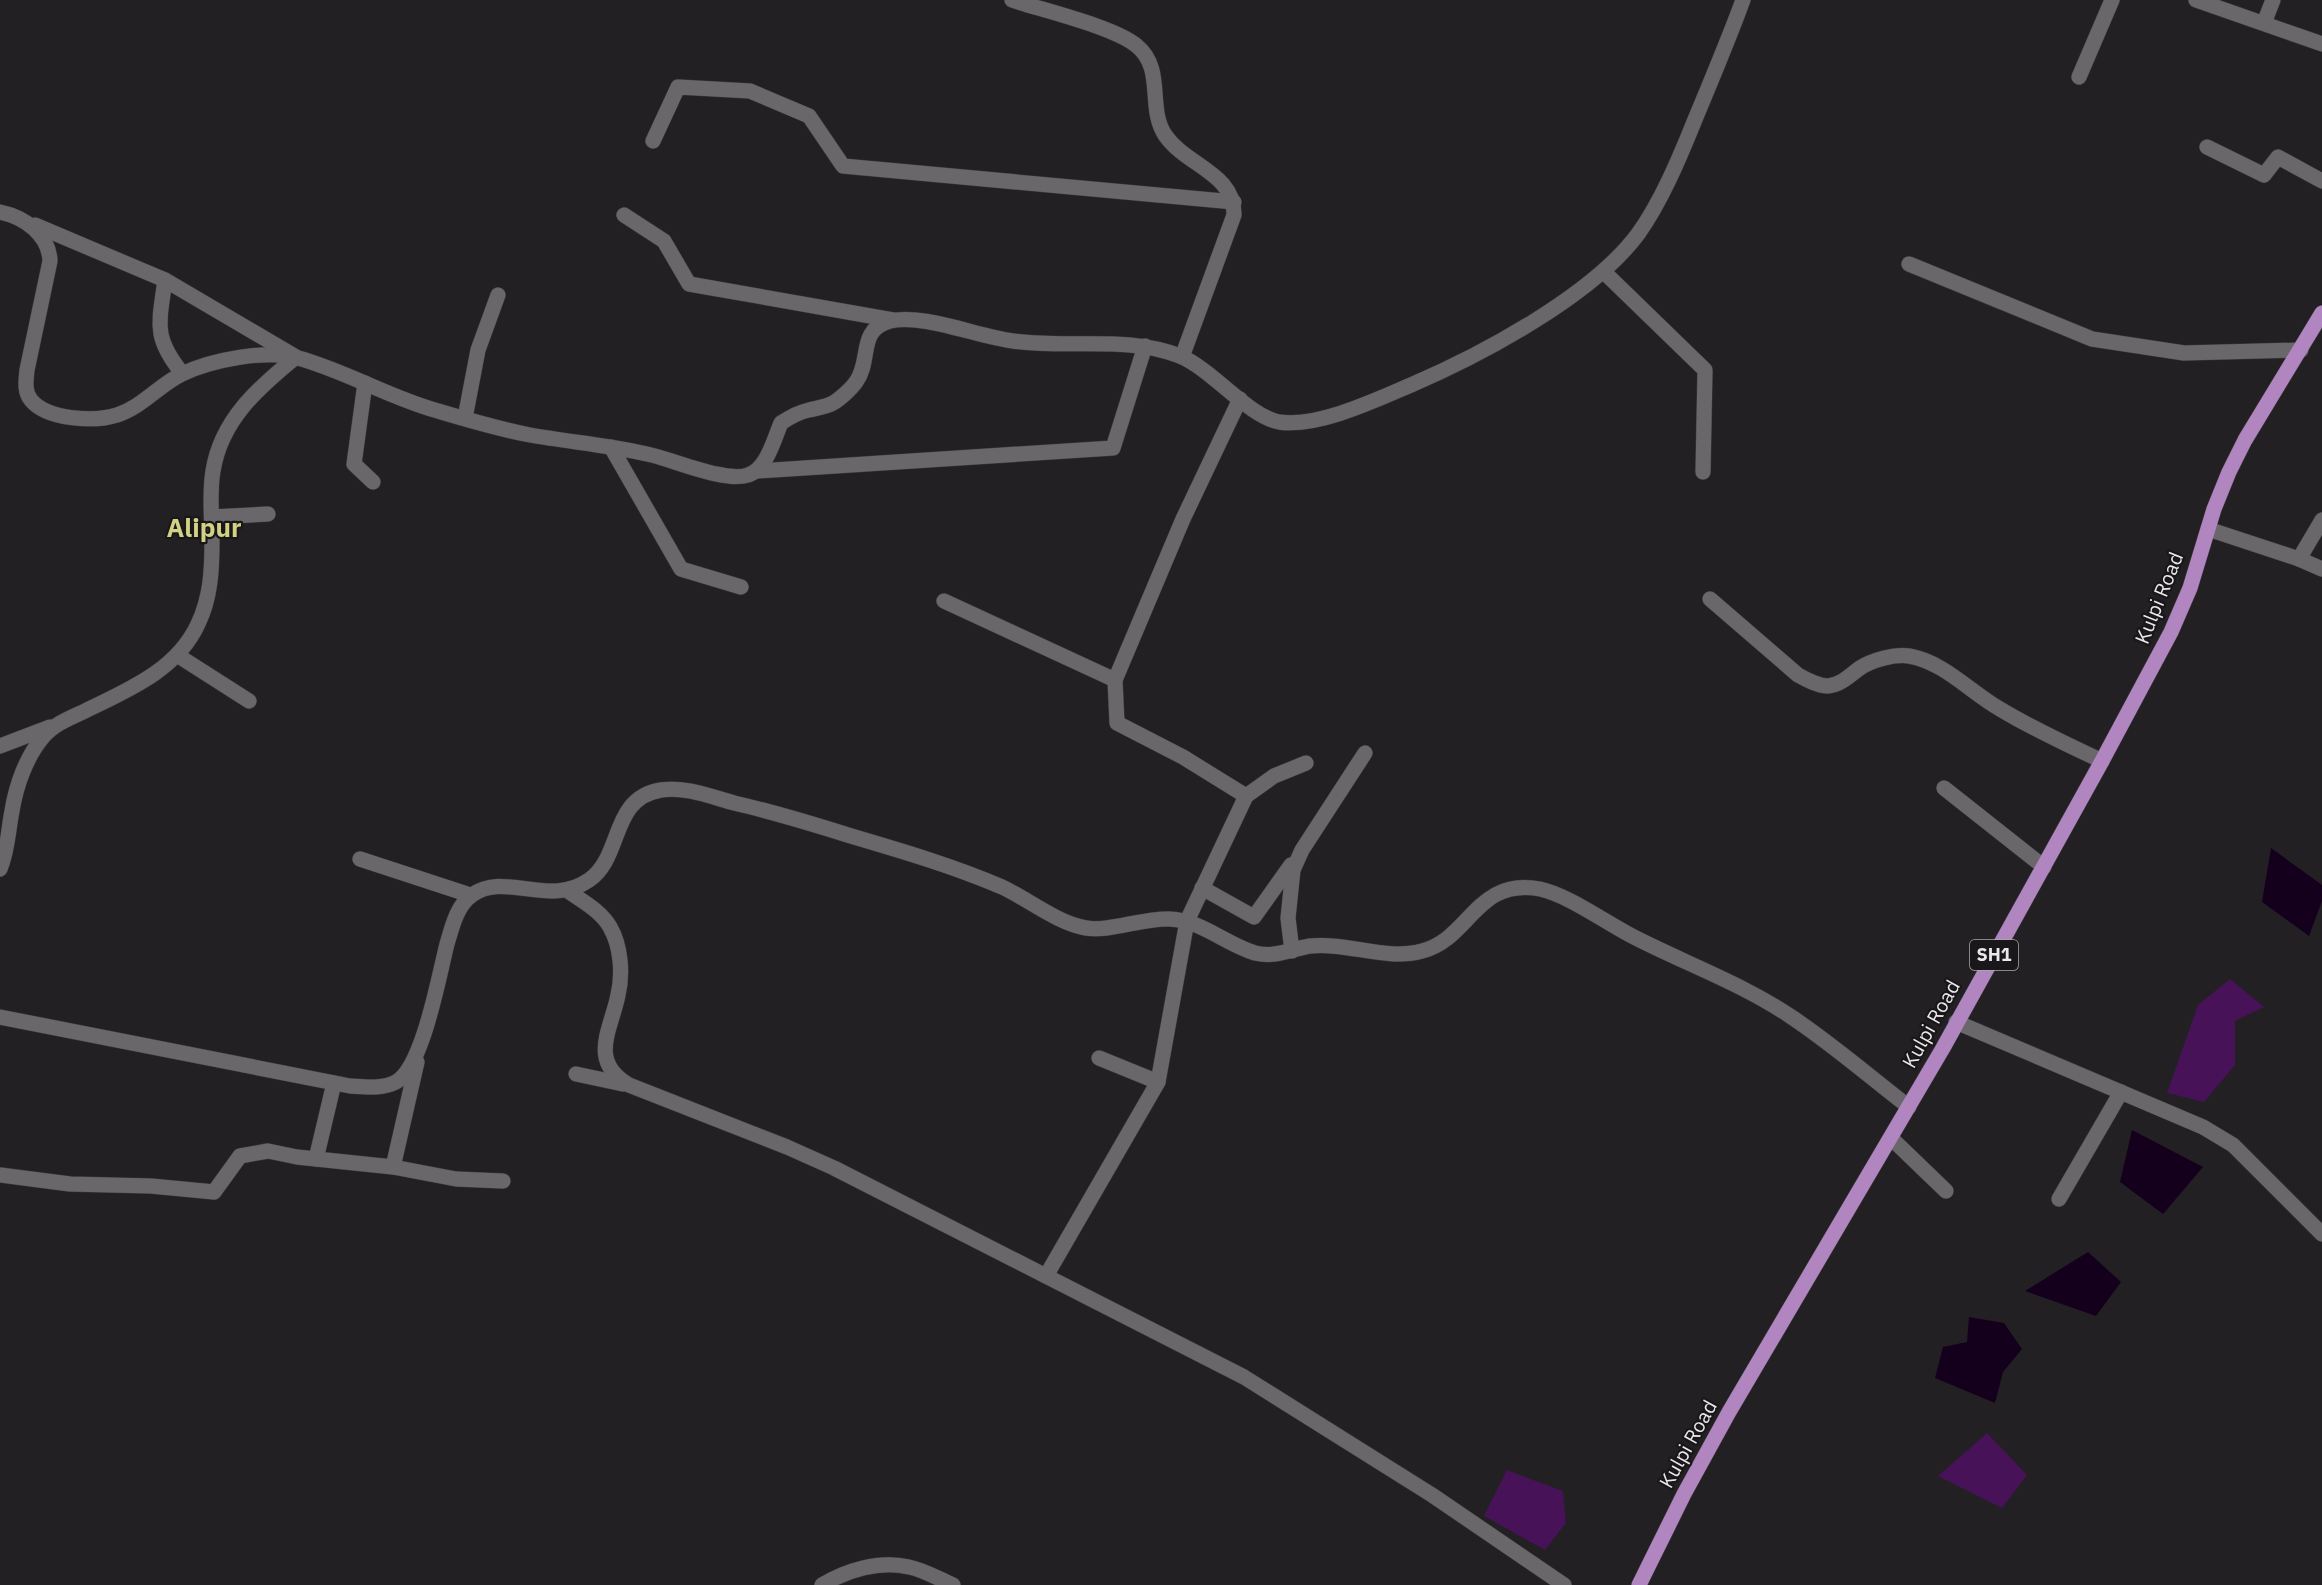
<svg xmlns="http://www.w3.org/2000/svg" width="2322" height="1585" viewBox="0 0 2322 1585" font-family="'IBM Plex Sans',sans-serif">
	<rect width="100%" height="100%" fill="#222023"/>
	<g fill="#471257">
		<polygon points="2230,979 2264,1007 2235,1021 2235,1065 2204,1102 2167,1093 2198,1005"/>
		<polygon points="1987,1433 2027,1475 2002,1508 1938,1476"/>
		<polygon points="1507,1470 1563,1491 1566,1523 1545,1550 1484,1516"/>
	</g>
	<g fill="#14001c">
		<polygon points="2271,848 2322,885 2322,901 2309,936 2262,902"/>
		<polygon points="2132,1130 2203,1167 2163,1214 2120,1182"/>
		<polygon points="2088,1252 2121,1282 2096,1316 2025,1291"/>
		<polygon points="1969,1317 2004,1323 2022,1349 2003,1372 1995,1403 1935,1378 1943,1347 1967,1342"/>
	</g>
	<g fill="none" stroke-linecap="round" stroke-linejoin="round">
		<defs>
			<g id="street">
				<path d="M 1012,0 C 1042,10 1115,27 1137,46 C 1165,69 1147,108 1165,135 C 1186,166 1235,173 1234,215 L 1182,357"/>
				<polyline points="2196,0 2322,44"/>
				<polyline points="2264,23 2273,0"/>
				<polyline points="2079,77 2112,0"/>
				<polyline points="653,141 678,87 750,91 809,116 843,166 1234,202"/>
				<polyline points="2207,147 2264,175 2278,157 2322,181"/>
				<path d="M 0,212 C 25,217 49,235 50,261 L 27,370 C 26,380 24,392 31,400 C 47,420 95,422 117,415 C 142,407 159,385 182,374 C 211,360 267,349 298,358 C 346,371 390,398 438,411 C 468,420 499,429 530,435 C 569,442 609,445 647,454 C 672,459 725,483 748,475 C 767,469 774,439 781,423 C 790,417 799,412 809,410 C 816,408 826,407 833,403 C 840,399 851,389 856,382 C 872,360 857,330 890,321 C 922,313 979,337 1013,341 C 1069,349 1127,335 1180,356 C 1213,370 1248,416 1279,422 C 1317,428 1376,400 1411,385 C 1481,355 1592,296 1638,234 C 1661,202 1679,159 1694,122 C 1711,81 1728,41 1743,0"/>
				<polyline points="624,215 664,241 689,284 893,320"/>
				<polyline points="1909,264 2092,339 2184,353 2301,350"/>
				<polyline points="1604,272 1705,370 1703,472"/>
				<path d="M 165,280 C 159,324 153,337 182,373"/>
				<polyline points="365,383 354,464 373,482"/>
				<polyline points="465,418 478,350 498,295"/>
				<polyline points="611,447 681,569 741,587"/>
				<polyline points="757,471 1113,448 1145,346"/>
				<polyline points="212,517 268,514"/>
				<polyline points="2208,529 2299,559 2322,569"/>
				<polyline points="2299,559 2322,520"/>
				<path d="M 1710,599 L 1798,675 C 1807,680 1818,686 1828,686 C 1841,685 1850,675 1860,668 C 1872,660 1894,654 1909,656 C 1944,662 1970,692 2000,709 C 2033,729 2068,745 2102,761"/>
				<polyline points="944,601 1115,680"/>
				<polyline points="177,655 249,701"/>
				<polyline points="0,746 50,727"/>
				<polyline points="1944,788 2044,867"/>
				<polyline points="1246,796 1274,776 1306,763"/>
				<polyline points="360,859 470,895"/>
				<path d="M 0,869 C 8,850 8,831 12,811 C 16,786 26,757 43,737 C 54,724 70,718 85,711 C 128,690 177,670 198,624 C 211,597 212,569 212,540 C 212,517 209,494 213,471 C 221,420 258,388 296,357 L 165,280 L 35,225"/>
				<polyline points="1202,888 1254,917 1291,865"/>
				<path d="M 568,891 C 582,901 601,911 610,927 C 621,946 623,974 618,995 C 611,1030 588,1061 629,1085 L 787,1147 L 834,1168 L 1244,1377 L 1432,1495 L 1564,1585"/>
				<polyline points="1292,951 1288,918 1293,870 1302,850 1365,753"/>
				<path d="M 0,1017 L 350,1086 C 365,1087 383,1089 396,1082 C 423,1067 439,975 447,944 C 452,927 457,905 472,895 C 505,871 549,908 589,880 C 623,857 610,798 661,790 C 685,786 712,797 734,803 C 774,812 813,824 851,836 C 902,851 953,866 1002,887 C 1028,899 1057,923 1086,928 C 1110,932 1142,918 1169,919 C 1201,920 1225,944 1255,953 C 1275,958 1291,949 1310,946 C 1347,942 1386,961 1422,951 C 1470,939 1476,877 1540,889 C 1568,895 1605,922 1632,936 C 1684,963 1741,983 1790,1016 C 1831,1043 1870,1077 1909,1107"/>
				<polyline points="1956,1022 2203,1127 2233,1145 2322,1234"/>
				<polyline points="1099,1058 1158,1082"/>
				<polyline points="576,1074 623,1084"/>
				<polyline points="1891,1138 1946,1191"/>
				<polyline points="316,1159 334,1083"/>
				<polyline points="393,1167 417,1062"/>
				<polyline points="0,1175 70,1184 151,1186 214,1192 240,1156 268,1151 297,1157 393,1167 456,1179 503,1181"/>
				<polyline points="2059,1199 2121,1092"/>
				<polyline points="1046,1276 1158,1082 1187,921 1246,796 1183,757 1117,723 1115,680 1183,519 1240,399"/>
				<path d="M 822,1585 C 847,1570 880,1560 909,1567 C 924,1570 939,1579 953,1585"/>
			</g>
			<polyline id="primary" points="1639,1585 1684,1494 1729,1412 1943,1048 2102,761 2171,632 2190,588 2214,509 2229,472 2245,440 2322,313"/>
		</defs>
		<use href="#street" stroke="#3c3b3d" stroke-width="16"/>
		<use href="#primary" stroke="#3c3b3d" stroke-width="16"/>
		<use href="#street" stroke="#69676a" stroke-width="15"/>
		<use href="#primary" stroke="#b085c0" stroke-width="15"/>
	</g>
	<g text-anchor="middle" stroke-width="4.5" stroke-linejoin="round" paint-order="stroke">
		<rect fill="#191719" stroke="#aba9ab" stroke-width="1.5" x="1970" y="940" width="48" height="30" rx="4.5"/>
		<g font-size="18" font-weight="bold" fill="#eae8ea">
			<text x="1994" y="961">SH1</text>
		</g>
		<g font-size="20" fill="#eae8ea" stroke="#191719">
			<text transform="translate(2159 598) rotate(-68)" y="7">Kulpi Road</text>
			<text transform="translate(1931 1024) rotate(-61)" y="7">Kulpi Road</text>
			<text transform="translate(1688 1444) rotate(-61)" y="7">Kulpi Road</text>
		</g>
		<g font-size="26" font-weight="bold" fill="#d3d183" stroke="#191719">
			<text x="204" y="537">Alipur</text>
		</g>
	</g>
</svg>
